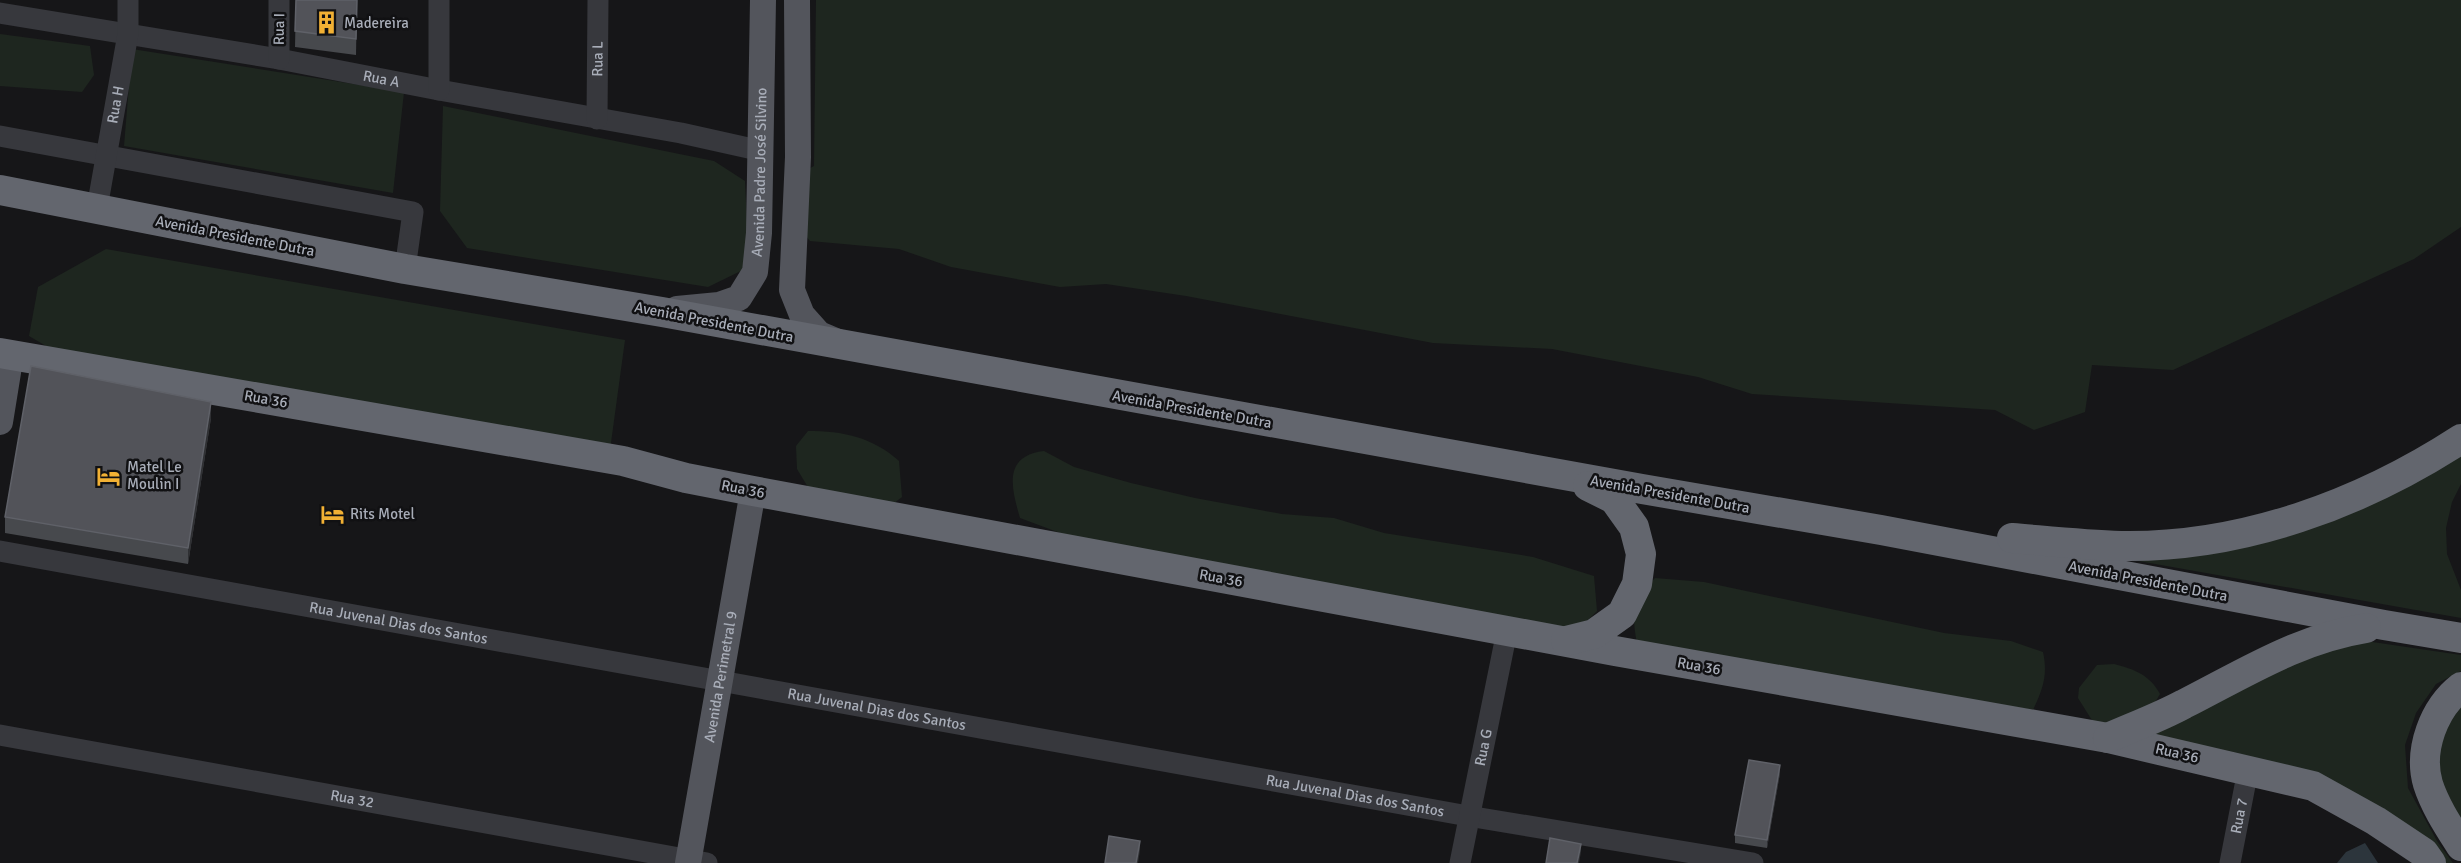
<svg xmlns="http://www.w3.org/2000/svg" width="2461" height="863" viewBox="0 0 2461 863" font-family="Signika,sans-serif">
	<rect width="100%" height="100%" fill="#161618"/>
	<g fill="#1e261f">
		<polygon points="816,0 2461,0 2461,227 2414,259 2173,370 2092,365 2085,412 2034,430 1995,410 1752,394 1698,377 1552,349 1433,343 1186,296 1106,284 1060,287 951,267 899,249 810,241 799,228 797,175 814,166"/>
		<polygon points="0,34 90,46 94,75 82,92 0,86"/>
		<polygon points="132,49 404,92 393,193 124,146"/>
		<polygon points="443,106 714,161 745,181 749,267 708,287 467,248 440,211"/>
		<polygon points="106,249 625,340 610,450 63,356 29,336 38,287"/>
		<path d="M 808,431 C 843,431 872,437 899,461 L 902,497 L 885,510 L 817,502 L 797,469 L 796,446 Z"/>
		<path d="M 1044,451 L 1074,467 L 1131,483 L 1195,498 L 1282,514 L 1334,518 L 1384,533 L 1533,557 L 1594,576 L 1597,611 L 1580,628 L 1513,623 L 1119,555 L 1020,518 C 1011,487 1003,456 1044,451 Z"/>
		<polygon points="2461,453 2461,484 2452,502 2446,528 2447,554 2461,590 2461,618 2127,559"/>
		<path d="M 1655,578 L 1704,582 L 1944,633 L 2011,641 L 2043,652 C 2048,675 2043,689 2033,710 L 1637,643 C 1631,613 1633,600 1655,578 Z"/>
		<polygon points="2352,639 2461,655 2461,671 2436,684 2416,713 2405,745 2408,788 2437,841 2453,863 2442,863 2402,823 2117,737"/>
		<path d="M 2114,664 C 2134,669 2150,675 2160,694 C 2147,719 2120,721 2095,725 L 2078,698 L 2079,688 L 2097,665 Z"/>
		<polygon points="2461,696 2461,834 2441,803 2434,741"/>
	</g>
	<polygon fill="#2c353c" points="2365,843 2378,863 2337,863 2346,852"/>
	<g fill="none" stroke-linecap="round" stroke-linejoin="round">
		<g stroke="#37383d" stroke-width="21">
			<path id="s1" d="M 0,13 L 279,59 L 439,90 L 681,133 L 762,151"/>
			<polyline points="279,59 279,0"/>
			<polyline points="439,90 439,0"/>
			<path id="s2" d="M 597,119 L 598,0"/>
			<polyline points="0,136 413,212 405,269"/>
			<path id="s3" d="M 97,208 L 128,34 L 128,0"/>
			<path id="s4" d="M 0,551 L 1468,816 L 1753,863"/>
			<path id="s5" d="M 0,735 L 707,863"/>
			<path id="s6" d="M 1460,863 L 1507,631"/>
			<path id="s7" d="M 2230,863 L 2248,770"/>
		</g>
		<g stroke="#53555c" stroke-width="26">
			<polyline points="797,0 798,157 792,290 802,315 819,334 838,342"/>
			<path id="s8" d="M 677,309 L 719,305 L 739,298 L 755,272 L 759,233 L 763,0"/>
			<polyline points="0,422 11,354"/>
			<path id="s9" d="M 688,863 L 753,491"/>
		</g>
		<g stroke="#63666e" stroke-width="30">
			<polyline points="0,190 405,269 662,312 1642,489 1881,530 2384,625 2461,638"/>
			<polyline points="0,353 623,461 686,478 753,491 1615,651 2108,738 2313,786 2376,821 2424,853 2431,863"/>
			<path d="M 2012,538 C 2048,541 2085,545 2121,546 C 2242,548 2361,504 2461,439"/>
			<polyline points="1566,641 1594,634 1622,614 1637,584 1641,554 1634,527 1614,499 1588,486"/>
			<path d="M 2461,687 C 2434,708 2418,750 2428,784 C 2435,806 2449,827 2461,846"/>
			<path d="M 2108,738 C 2133,727 2160,717 2184,704 C 2245,673 2298,639 2366,628"/>
		</g>
	</g>
	<g fill="#47494d">
		<polygon points="296,0 357,0 356,55 295,47"/>
		<polygon points="211,418 188,564 5,533 5,517"/>
		<polygon points="1780,773 1767,848 1735,843 1735,835"/>
	</g>
	<g fill="#2f3033">
		<polygon points="211,402 211,418 188,564 188,548"/>
		<polygon points="1780,765 1780,773 1767,848 1767,840"/>
		<polygon points="1140,841 1140,850 1138,863 1136,863"/>
		<polygon points="1581,844 1581,852 1579,863 1577,863"/>
	</g>
	<g fill="#525359" stroke="#5f6168" stroke-width="1.5">
		<polygon points="296,0 357,0 356,39 295,31"/>
		<polygon points="31,366 211,402 188,548 5,517"/>
		<polygon points="1749,760 1780,765 1767,840 1735,835"/>
		<polygon points="1109,836 1140,841 1136,863 1105,863"/>
		<polygon points="1550,838 1581,844 1577,863 1546,863"/>
	</g>
	<defs>
		<symbol id="building-bare" viewBox="-9 -9 18 18"><path d="M-4-6H4V6H1V3H-1V6H-4ZM-2.5-4.3h1.7v1.8h-1.7ZM.8-4.3h1.7v1.8H.8ZM-2.5-1h1.7V.8h-1.7ZM.8-1h1.7V.8H.8Z" fill="#f2b134" stroke="#111113" stroke-width="2.5" paint-order="stroke"/></symbol>
		<symbol id="hotel-bare" viewBox="-9 -9 18 18"><path d="M-6-4.5h1.5V1H6V5H4.5V3h-9V5H-6ZM-4 0a1.8 1.8 0 1 1 3.6 0ZM.5 0V-2.5h3Q6-2.5 6 0Z" fill="#f2b134" stroke="#111113" stroke-width="2.5" paint-order="stroke"/></symbol>
	</defs>
	<g fill-rule="evenodd">
		<use href="#building-bare" x="310" y="6" width="33" height="33"/>
		<use href="#hotel-bare" x="92" y="460" width="33" height="33"/>
		<use href="#hotel-bare" x="316" y="498" width="33" height="33"/>
	</g>
	<g text-anchor="middle" stroke-width="5" stroke-linejoin="round" paint-order="stroke">
		<g font-size="15" fill="#a8adb8" stroke="#111113" text-anchor="start">
			<text x="344" y="28">Madereira</text>
			<text x="127" y="472">Matel Le<tspan x="127" dy="17">Moulin I</tspan></text>
			<text x="350" y="519">Rits Motel</text>
		</g>
		<g font-size="15" fill="#a8adb8" stroke="#111113">
			<text transform="translate(279 29) rotate(-89)" y="5">Rua I</text>
			<text dy="5" stroke="none"><textPath href="#s2" startOffset="60">Rua L</textPath></text>
			<text dy="5" stroke="none"><textPath href="#s1" startOffset="387">Rua A</textPath></text>
			<text dy="5" stroke="none"><textPath href="#s3" startOffset="105">Rua H</textPath></text>
			<text dy="5" stroke="none"><textPath href="#s8" startOffset="194">Avenida Padre José Silvino</textPath></text>
			<text transform="translate(235 236) rotate(11)" y="5">Avenida Presidente Dutra</text>
			<text transform="translate(714 322) rotate(11)" y="5">Avenida Presidente Dutra</text>
			<text transform="translate(266 399) rotate(10)" y="5">Rua 36</text>
			<text transform="translate(1192 409) rotate(10)" y="5">Avenida Presidente Dutra</text>
			<text transform="translate(743 489) rotate(11)" y="5">Rua 36</text>
			<text transform="translate(1670 494) rotate(10)" y="5">Avenida Presidente Dutra</text>
			<text transform="translate(1221 578) rotate(10)" y="5">Rua 36</text>
			<text transform="translate(2148 581) rotate(11)" y="5">Avenida Presidente Dutra</text>
			<text dy="5" stroke="none"><textPath href="#s4" startOffset="405">Rua Juvenal Dias dos Santos</textPath></text>
			<text transform="translate(1699 666) rotate(10)" y="5">Rua 36</text>
			<text dy="5" stroke="none"><textPath href="#s9" startOffset="189">Avenida Perimetral 9</textPath></text>
			<text dy="5" stroke="none"><textPath href="#s4" startOffset="891">Rua Juvenal Dias dos Santos</textPath></text>
			<text dy="5" stroke="none"><textPath href="#s6" startOffset="118">Rua G</textPath></text>
			<text transform="translate(2177 753) rotate(13)" y="5">Rua 36</text>
			<text dy="5" stroke="none"><textPath href="#s4" startOffset="1377">Rua Juvenal Dias dos Santos</textPath></text>
			<text dy="5" stroke="none"><textPath href="#s5" startOffset="358">Rua 32</textPath></text>
			<text dy="5" stroke="none"><textPath href="#s7" startOffset="48">Rua 7</textPath></text>
		</g>
	</g>
</svg>
